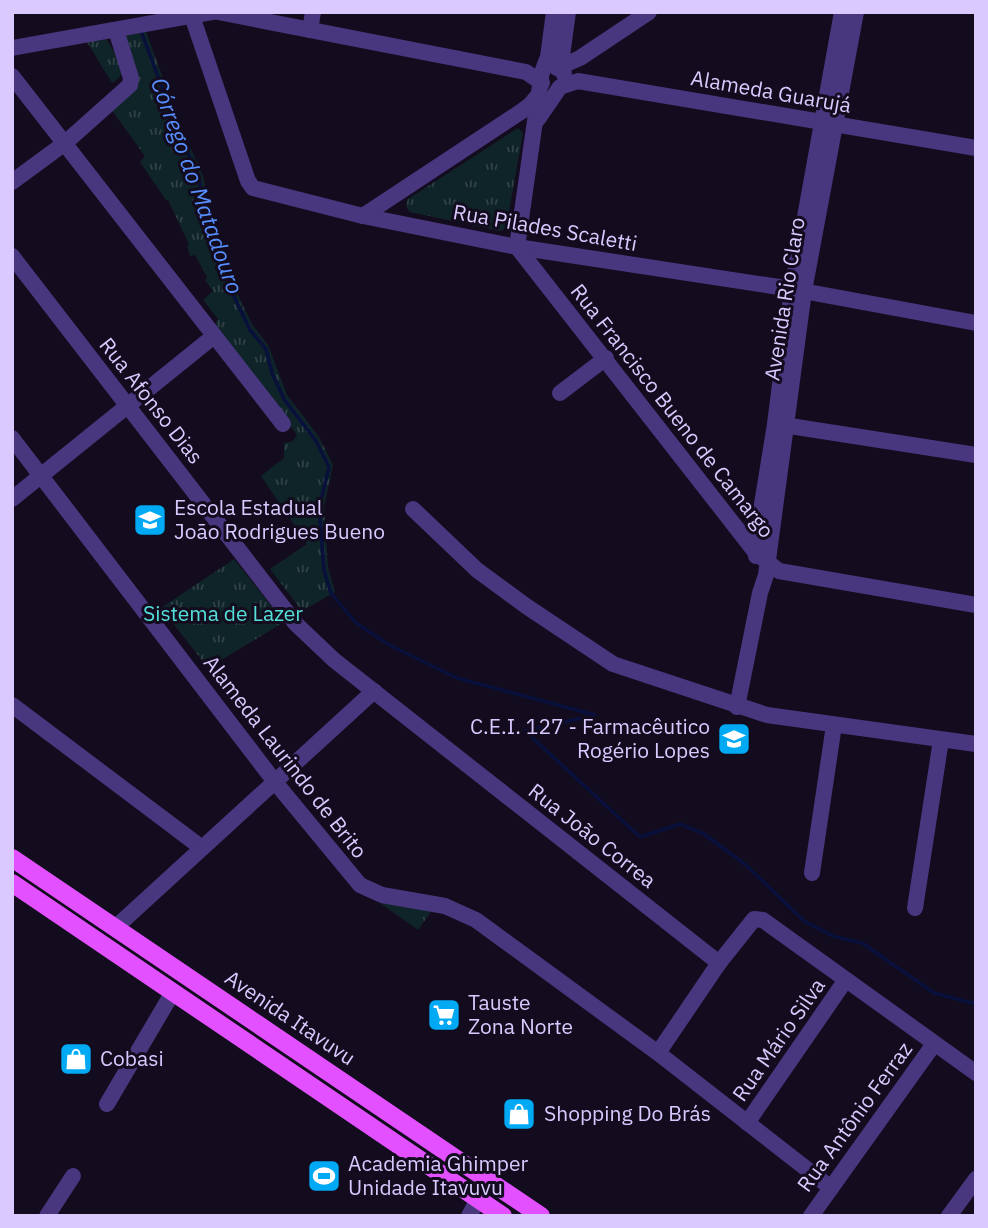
<svg xmlns="http://www.w3.org/2000/svg" width="988" height="1228" viewBox="0 0 988 1228" font-family="'IBM Plex Sans',sans-serif">
	<defs>
		<pattern id="park-tufts" width="24" height="20" patternUnits="userSpaceOnUse" patternTransform="scale(1.75)"><rect width="24" height="20" fill="#0f2428"/><path d="M3 7l-1-3M5 7V3M7 7l1-3M15 17l-1-3M17 17v-4M19 17l1-3" fill="none" stroke="#314248"/></pattern>
	</defs>
	<rect width="100%" height="100%" fill="#130c1e"/>
	<g fill="url(#park-tufts)">
		<polygon points="145,29 179,122 203,176 211,213 236,291 252,324 268,345 287,395 319,437 333,465 324,507 328,567 335,592 302,611 270,569 307,544 261,476 284,458 284,443 293,441 297,435 215,324 218,319 203,300 213,291 205,280 207,277 195,255 190,256 187,246 189,244 168,200 166,200 140,162 145,156 111,109 130,93 123,36"/>
		<path d="M 104,37 C 110,42 123,67 121,74 C 120,77 115,81 112,83 L 87,42 Z"/>
		<polygon points="518,128 523,133 506,228 500,231 410,212 406,206 408,199"/>
		<polygon points="234,559 284,622 208,668 161,608"/>
		<polygon points="373,898 433,909 418,930"/>
	</g>
	<g fill="none" stroke-linecap="round" stroke-linejoin="round">
		<polyline stroke="#08103b" stroke-width="3.5" points="141,31 177,128 198,177 207,214 232,292 250,330 266,349 272,373 284,399 316,441 329,467 319,508 324,570 331,593 356,623 389,645 457,678 595,715 525,731 640,837 680,824 704,834 746,865 804,921 833,936 862,943 934,993 976,1004"/>
		<g stroke="#48367e" stroke-width="16">
			<polyline points="218,12 526,72 542,83"/>
			<polyline points="192,16 248,181 253,188 363,216 517,247 792,289 976,323"/>
			<polyline points="310,30 313,12"/>
			<polyline points="12,48 213,12"/>
			<polyline points="557,68 580,58 649,12"/>
			<polyline points="541,75 548,57 554,12"/>
			<polyline points="564,75 562,56 568,12"/>
			<polyline points="12,76 283,424"/>
			<polyline points="541,79 517,247 756,553 779,571 976,605"/>
			<polyline points="538,119 560,87 578,81 976,148"/>
			<polyline points="12,182 65,143 130,85 131,78 116,30"/>
			<polyline points="363,216 522,111 530,105 539,94"/>
			<polyline points="12,256 296,624 334,660 719,963"/>
			<polyline points="560,393 606,358"/>
			<polyline points="777,424 976,455"/>
			<polyline points="12,438 275,782 360,885 382,895 445,906 476,920 658,1053 831,1188"/>
			<polyline points="12,499 214,336"/>
			<polyline points="413,509 477,570 526,606 613,664 767,715 976,744"/>
			<polyline points="756,556 756,541 775,424 792,289 842,12"/>
			<polyline points="12,705 202,848"/>
			<polyline points="737,707 760,593 766,575 804,291 856,12"/>
			<polyline points="812,873 834,725"/>
			<polyline points="915,908 941,740"/>
			<polyline points="116,927 374,691"/>
			<polyline points="658,1053 719,963 754,919 763,920 976,1073"/>
			<polyline points="107,1104 173,992"/>
			<polyline points="747,1123 845,981"/>
			<polyline points="47,1216 73,1176"/>
			<polyline points="469,1216 478,1199"/>
			<polyline points="811,1216 934,1044"/>
			<polyline points="949,1216 976,1179"/>
		</g>
		<g stroke="#e250ff" stroke-width="18">
			<polyline points="12,858 541,1216"/>
			<polyline points="12,883 503,1216"/>
		</g>
	</g>
	<defs>
		<symbol id="school-square" viewBox="-11 -11 22 22"><rect x="-9" y="-9" width="18" height="18" rx="4" fill="#00a9f4" stroke="#130c1e"/><path d="M0-5L7-2L0 1L-7-2ZM-4 1L0 2.5L4 1V4Q0 6-4 4Z" fill="#fff"/></symbol>
		<symbol id="supermarket-square" viewBox="-11 -11 22 22"><rect x="-9" y="-9" width="18" height="18" rx="4" fill="#00a9f4" stroke="#130c1e"/><path d="M-6-5.5h2.5l.6 2H6L4.5 2H-2.5L-4.4-4H-6ZM-1.5 3.2a1.3 1.3 0 1 0 .1 0ZM3 3.2a1.3 1.3 0 1 0 .1 0Z" fill="#fff"/></symbol>
		<symbol id="shop-square" viewBox="-11 -11 22 22"><rect x="-9" y="-9" width="18" height="18" rx="4" fill="#00a9f4" stroke="#130c1e"/><path d="M-5-2.5h2.3a2.7 3.5 0 0 1 5.4 0H5L5.5 6h-11ZM-1.5-2.5h3a1.5 2.3 0 0 0-3 0Z" fill="#fff"/></symbol>
		<symbol id="stadium-square" viewBox="-11 -11 22 22"><rect x="-9" y="-9" width="18" height="18" rx="4" fill="#00a9f4" stroke="#130c1e"/><path d="M0-5a6.5 5 0 1 0 0 10a6.5 5 0 1 0 0-10ZM-3.5-1.8h7v3.6h-7Z" fill="#fff"/></symbol>
	</defs>
	<g fill-rule="evenodd">
		<use href="#school-square" x="131" y="501" width="38" height="38"/>
		<use href="#school-square" x="715" y="720" width="38" height="38"/>
		<use href="#supermarket-square" x="425" y="996" width="38" height="38"/>
		<use href="#shop-square" x="57" y="1040" width="38" height="38"/>
		<use href="#shop-square" x="500" y="1095" width="38" height="38"/>
		<use href="#stadium-square" x="305" y="1157" width="38" height="38"/>
	</g>
	<g text-anchor="middle" stroke-width="6" stroke-linejoin="round" paint-order="stroke">
		<g font-size="21" fill="#dac9ff" stroke="#130c1e">
			<text transform="translate(771 92) rotate(10)" y="7">Alameda Guarujá</text>
			<text transform="translate(545 228) rotate(10)" y="7">Rua Pilades Scaletti</text>
			<text transform="translate(785 299) rotate(-81)" y="7">Avenida Rio Claro</text>
			<text transform="translate(151 401) rotate(52)" y="7">Rua Afonso Dias</text>
			<text transform="translate(672 411) rotate(52)" y="7">Rua Francisco Bueno de Camargo</text>
			<text transform="translate(285 757) rotate(52)" y="7">Alameda Laurindo de Brito</text>
			<text transform="translate(592 836) rotate(38)" y="7">Rua João Correa</text>
			<text transform="translate(290 1018) rotate(34)" y="7">Avenida Itavuvu</text>
			<text transform="translate(779 1040) rotate(-55)" y="7">Rua Mário Silva</text>
			<text transform="translate(855 1117) rotate(-54)" y="7">Rua Antônio Ferraz</text>
		</g>
		<g font-size="21" fill="#dac9ff" stroke="#130c1e" text-anchor="start">
			<text x="174" y="515">Escola Estadual<tspan x="174" dy="24">João Rodrigues Bueno</tspan></text>
			<text x="710" y="734" text-anchor="end">C.E.I. 127 - Farmacêutico<tspan x="710" dy="24">Rogério Lopes</tspan></text>
			<text x="468" y="1010">Tauste<tspan x="468" dy="24">Zona Norte</tspan></text>
			<text x="100" y="1066">Cobasi</text>
			<text x="544" y="1121">Shopping Do Brás</text>
			<text x="348" y="1171">Academia Ghimper<tspan x="348" dy="24">Unidade Itavuvu</tspan></text>
		</g>
		<g font-size="21" fill="#54e0da" stroke="#130c1e">
			<text x="223" y="621">Sistema de Lazer</text>
		</g>
		<g font-size="23" font-style="italic" fill="#578eff" stroke="#130c1e">
			<text transform="translate(197 186) rotate(70)" y="8">Córrego do Matadouro</text>
		</g>
	</g>
	<rect width="988" height="1228" fill="none" stroke="#dac9ff" stroke-width="28"/>
</svg>
